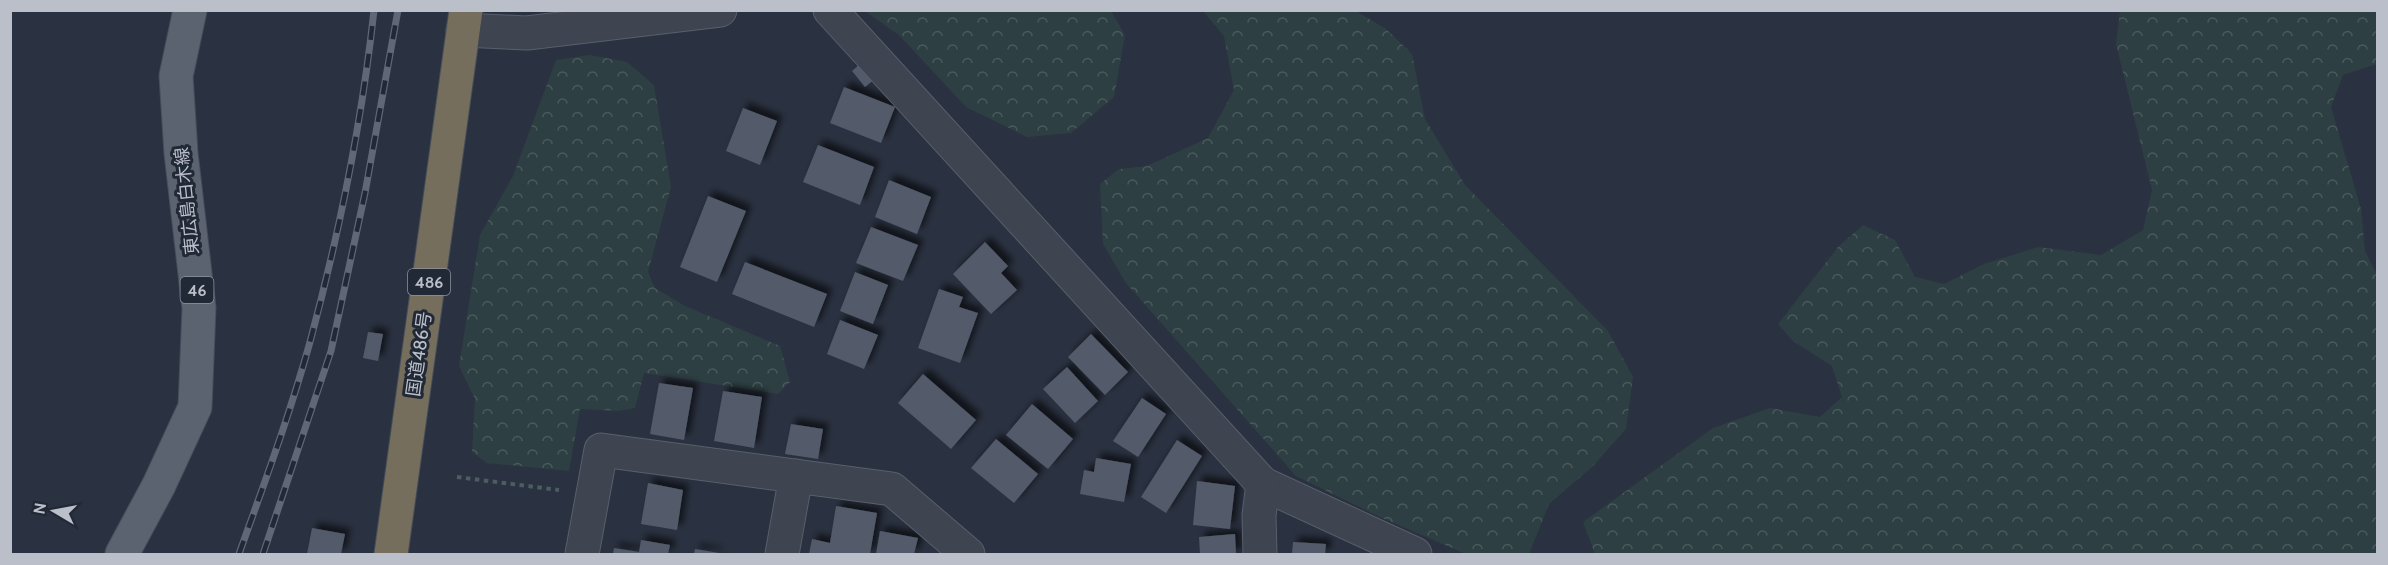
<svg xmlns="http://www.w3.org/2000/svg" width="2388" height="565" viewBox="0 0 2388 565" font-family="Cabin,'Noto Sans JP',sans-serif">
	<defs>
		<pattern id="forest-crowns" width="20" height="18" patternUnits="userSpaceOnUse" patternTransform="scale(1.5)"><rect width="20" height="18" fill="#2d3f42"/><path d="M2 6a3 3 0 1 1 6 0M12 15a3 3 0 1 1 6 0" fill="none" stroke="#4a595c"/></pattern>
		<filter id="shadow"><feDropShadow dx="5.5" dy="-5.5" stdDeviation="3" flood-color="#0009"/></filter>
	</defs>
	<rect width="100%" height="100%" fill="#2a3140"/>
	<g fill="url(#forest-crowns)">
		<polygon points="865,11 1111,11 1125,35 1114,97 1071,133 1027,137 966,107 900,36"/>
		<polygon points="1203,11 1356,11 1386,29 1412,54 1425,119 1465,185 1608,331 1633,377 1626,429 1592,467 1549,504 1529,554 1466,554 1380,517 1296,476 1126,283 1103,244 1100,184 1119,169 1147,166 1208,138 1234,90 1224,36"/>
		<polygon points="2120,11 2377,11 2377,64 2343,75 2331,107 2361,209 2365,251 2377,275 2377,554 1595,554 1583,522 1713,428 1770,408 1820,417 1842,397 1832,366 1793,341 1778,324 1838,247 1863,225 1895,240 1915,277 1944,284 1984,264 2038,247 2101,255 2143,230 2152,190 2116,44"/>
		<polygon points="590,55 627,62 654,85 671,187 648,272 655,288 685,306 780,346 790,382 778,394 644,373 635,408 619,411 580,409 569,471 487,463 472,452 475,399 459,366 480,235 513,176 556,60"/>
	</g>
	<g fill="#535a6b" filter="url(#shadow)">
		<polygon points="861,63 875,79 865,87 852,71"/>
		<polygon points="844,87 895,107 881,143 830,123"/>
		<polygon points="743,108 777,121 760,165 726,151"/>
		<polygon points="818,145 874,167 860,205 803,182"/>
		<polygon points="889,180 931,197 917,234 875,217"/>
		<polygon points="708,196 746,211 717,282 680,267"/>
		<polygon points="871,227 918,245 903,281 856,263"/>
		<polygon points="985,242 1008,266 1001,273 1017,290 991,314 953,274"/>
		<polygon points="745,262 827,294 814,327 732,294"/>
		<polygon points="855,272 888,285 873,324 840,311"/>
		<polygon points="939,289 963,297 959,307 978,313 960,363 918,348"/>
		<polygon points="840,320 878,335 864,369 827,354"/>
		<polygon points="368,332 383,334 378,361 363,358"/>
		<polygon points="1091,334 1128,372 1105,395 1068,357"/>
		<polygon points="1067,367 1098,401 1075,423 1043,389"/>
		<polygon points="923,374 976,420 951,449 898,403"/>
		<polygon points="659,383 693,388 684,440 650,434"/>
		<polygon points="723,391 762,397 754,448 714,441"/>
		<polygon points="1142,398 1166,414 1138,457 1113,441"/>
		<polygon points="1032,404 1073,439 1048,469 1006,435"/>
		<polygon points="791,424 823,429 818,459 785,454"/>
		<polygon points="996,439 1038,474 1014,503 971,468"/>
		<polygon points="1177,440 1202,456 1166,513 1141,497"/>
		<polygon points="1096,458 1131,464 1124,502 1080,494 1084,470 1094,472"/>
		<polygon points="1197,481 1235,486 1230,529 1193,525"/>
		<polygon points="648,483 683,490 677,530 641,524"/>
		<polygon points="836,506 877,513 870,554 809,554 812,539 830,543"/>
		<polygon points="312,528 345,534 341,554 307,554"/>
		<polygon points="880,531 918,538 914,554 876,554"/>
		<polygon points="1235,534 1236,554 1200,554 1199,537"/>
		<polygon points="641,540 670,545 668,554 613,554 614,548 639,552"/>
		<polygon points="1293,542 1326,544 1325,554 1292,554"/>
		<polygon points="695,549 719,553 719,554 694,554"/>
	</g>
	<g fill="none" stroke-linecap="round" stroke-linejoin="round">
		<defs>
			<g id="minor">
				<polyline points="830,10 1263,484 1415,554"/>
				<polyline points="463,30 527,33 720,10"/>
				<polyline points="582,554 601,450 892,489 968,554"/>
				<polyline points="782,554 796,476"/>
				<polyline points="1260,554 1259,515 1263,484"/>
			</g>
			<polyline id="major" points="122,554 159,485 195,407 199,308 181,153 176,76 190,10"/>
			<polyline id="highway" points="391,554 466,10"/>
		</defs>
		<use href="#minor" stroke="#595f6b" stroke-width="35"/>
		<use href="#major" stroke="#474d5a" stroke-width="35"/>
		<use href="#highway" stroke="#454c58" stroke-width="35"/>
		<polyline stroke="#4c5c60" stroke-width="4" stroke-dasharray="4.5 4.5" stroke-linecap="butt" points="457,477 559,490"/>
		<use href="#minor" stroke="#3e4450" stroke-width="33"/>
		<use href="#major" stroke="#5c6370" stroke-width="33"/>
		<use href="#highway" stroke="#756e5c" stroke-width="33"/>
		<defs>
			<g id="rail">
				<path d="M 239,554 C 264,484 290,414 310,342 C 339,234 362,122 374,10"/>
				<polyline points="263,554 331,351 365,193 398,10"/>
			</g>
		</defs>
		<use href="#rail" stroke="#606877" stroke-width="7"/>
		<use href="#rail" stroke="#222936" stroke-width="4.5" stroke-dasharray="14" stroke-linecap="butt"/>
	</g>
	<g text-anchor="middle" stroke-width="6" stroke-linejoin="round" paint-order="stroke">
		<g fill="#222936" stroke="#8d929e" stroke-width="1.5">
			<rect x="408" y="269" width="42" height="26" rx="4.5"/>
			<rect x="180.5" y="277" width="33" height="26" rx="4.5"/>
		</g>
		<g font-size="16" font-weight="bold" fill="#bbbfca">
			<text x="429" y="288">486</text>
			<text x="197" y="296">46</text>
		</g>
		<g font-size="18" fill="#bbbfca" stroke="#222936">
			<text transform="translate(187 201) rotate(-96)" y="6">東広島白木線</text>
			<text transform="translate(419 354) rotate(-82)" y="6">国道486号</text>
		</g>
	</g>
	<rect width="2388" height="565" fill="none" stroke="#bbbfca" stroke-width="24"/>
	<g transform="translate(54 511) rotate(280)" stroke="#222936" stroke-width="4.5" paint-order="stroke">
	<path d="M0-4.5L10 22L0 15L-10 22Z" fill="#bbbfca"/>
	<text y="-9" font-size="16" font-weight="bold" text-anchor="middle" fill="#bbbfca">N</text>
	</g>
</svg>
